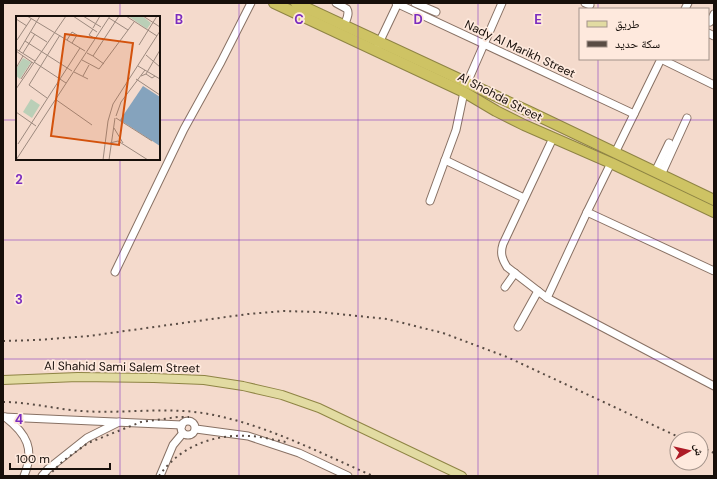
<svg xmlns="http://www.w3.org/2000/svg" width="717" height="479" viewBox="0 0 717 479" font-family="'DM Sans','Noto Naskh Arabic',sans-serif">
	<rect width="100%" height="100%" fill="#f4dacc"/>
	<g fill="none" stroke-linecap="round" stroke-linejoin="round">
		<defs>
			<g id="minor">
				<path d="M 336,3 L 347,9 C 350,14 346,20 344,26"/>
				<polyline points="396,3 634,114"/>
				<polyline points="415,3 436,12"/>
				<polyline points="585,3 590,5"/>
				<polyline points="685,9 688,3"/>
				<polyline points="710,22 714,14"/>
				<polyline points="708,33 714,36"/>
				<polyline points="378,45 398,3"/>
				<polyline points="661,59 714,85"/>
				<polyline points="467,83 502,3"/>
				<path d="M 553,138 L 503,244 C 500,253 502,259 507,267 L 547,298 L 714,386"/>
				<polyline points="615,153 661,59"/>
				<polyline points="445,160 524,198"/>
				<polyline points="611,163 587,212 714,271"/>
				<polyline points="655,172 669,143"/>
				<polyline points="661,175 687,118"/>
				<polyline points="430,201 456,130 464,92"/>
				<polyline points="115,272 184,129 221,62 251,3"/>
				<polyline points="505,287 515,273"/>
				<polyline points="547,298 587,212"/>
				<polyline points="518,327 538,291"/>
				<polyline points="3,417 182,425"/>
				<path d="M 5,417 C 27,434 35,449 24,476"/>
				<circle cx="188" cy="428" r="7"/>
				<polyline points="196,429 248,436 299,453 348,476"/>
				<polyline points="42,476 48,469 87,438 119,422"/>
				<polyline points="160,476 173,445 183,433"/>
			</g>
			<polyline id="major" points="3,380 78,377 154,378 204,380 243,386 282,395 319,408 462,476"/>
			<g id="highway">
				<polyline points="274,3 464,92 496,111 524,125 611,163 714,212"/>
				<polyline points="296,3 530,112 714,200"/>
			</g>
		</defs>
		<use href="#minor" stroke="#887164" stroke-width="9"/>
		<use href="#major" stroke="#8e8444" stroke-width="10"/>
		<use href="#highway" stroke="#8e8444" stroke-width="12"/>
		<use href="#minor" stroke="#fff" stroke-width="7"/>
		<use href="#major" stroke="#e2dba2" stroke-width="8"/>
		<use href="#highway" stroke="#cec364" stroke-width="10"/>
		<g stroke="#594c44" stroke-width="2" stroke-dasharray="2 4" stroke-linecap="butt">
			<polyline points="3,341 37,340 89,336 248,314 284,311 319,312 387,319 443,333 507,357 683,439"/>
			<path d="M 3,402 C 29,402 55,409 81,411 C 122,414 162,407 203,413 C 263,423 318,452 373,476"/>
			<polyline points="701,447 714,453"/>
			<polyline points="48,476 63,461 88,443 141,422 178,417 189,417"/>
			<path d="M 159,476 C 179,447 213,434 247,436 C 260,436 274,440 286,442"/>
		</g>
	</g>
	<path fill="none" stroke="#7b2cbf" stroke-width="1" stroke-opacity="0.55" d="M 120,3 L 120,17M 239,3 L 239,476M 358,3 L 358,476M 478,3 L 478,476M 598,3 L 598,9M 598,59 L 598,476M 3,120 L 17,120M 159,120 L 714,120M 120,159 L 120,476M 3,240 L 714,240M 3,359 L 714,359"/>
	<g text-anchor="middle" stroke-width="3.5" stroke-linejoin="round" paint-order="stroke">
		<g font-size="12" fill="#170f0a" stroke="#fee9dd">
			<text transform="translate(520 49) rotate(25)" y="4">Nady Al Marikh Street</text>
			<text transform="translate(500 97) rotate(27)" y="4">Al Shohda Street</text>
			<text transform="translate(122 367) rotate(1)" y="4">Al Shahid Sami Salem Street</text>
		</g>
	</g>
	<g transform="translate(16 16)">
		<rect width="144" height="144" fill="#f4dacc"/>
		<path d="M 112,0 L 126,0 L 135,7 L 131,13 Z" fill="#bacfb7"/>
		<path d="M 7,42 L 15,46 L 4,63 L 0,60 L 0,53 Z" fill="#bacfb7"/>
		<path d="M 15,83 L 24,89 L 16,102 L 7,96 Z" fill="#bacfb7"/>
		<path d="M 127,70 L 144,81 L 144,130 L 104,104 Z" fill="#85a3bd"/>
		<path fill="none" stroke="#9c897e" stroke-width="1" d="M 11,0 L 69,35M 57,0 L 81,16M 67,0 L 85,11M 110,0 L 141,20M 127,0 L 144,11M 93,2 L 112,14M 0,3 L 11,10M 77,12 L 84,0M 77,13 L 73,19 L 78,22M 15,16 L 31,26M 1,24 L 15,3M 51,24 L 56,16 L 61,19 L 56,27M 9,25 L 56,55M 123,29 L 141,0M 0,33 L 19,45M 0,35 L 17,47M 3,35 L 24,0M 7,37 L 19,18M 71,37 L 77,40 L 103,0M 130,39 L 144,51M 77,40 L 88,48M 66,44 L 83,53 L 118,6M 18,46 L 50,67M 122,50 L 144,63M 0,52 L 7,40M 58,56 L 72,63M 130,58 L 144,34M 67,60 L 73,49M 125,60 L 130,58 L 136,62 L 139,60M 5,63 L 16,46M 120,63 L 144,79M 0,73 L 50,0M 31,82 L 13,69 L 44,19M 39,83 L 76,109M 0,96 L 20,110M 100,100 L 105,86 L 129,54M 100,102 L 136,125M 98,112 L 107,127M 94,127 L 102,125 L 132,144M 2,128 L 64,32M 0,144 L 94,0M 87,144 L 92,105 L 97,88 L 144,15M 93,144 L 99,102"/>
		<path fill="#d3520c" fill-opacity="0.15" stroke="#d3520c" stroke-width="2" d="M 49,18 L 117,27 L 103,129 L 35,120 Z"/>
		<rect width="144" height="144" fill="none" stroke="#170f0a" stroke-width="2"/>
	</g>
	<g font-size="13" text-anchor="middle" font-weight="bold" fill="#7b2cbf" stroke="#fee9dd" stroke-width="3.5" stroke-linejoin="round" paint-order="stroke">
		<text x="179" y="24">B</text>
		<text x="299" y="24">C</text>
		<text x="418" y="24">D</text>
		<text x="538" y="24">E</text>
		<text x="19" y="184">2</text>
		<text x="19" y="304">3</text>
		<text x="19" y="424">4</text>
	</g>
	<rect width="717" height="479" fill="none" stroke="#170f0a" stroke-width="8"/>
	<rect x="579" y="8" width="130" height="52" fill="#fee9dd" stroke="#a29289"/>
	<rect x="587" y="21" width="20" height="6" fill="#e2dba2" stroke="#a29289"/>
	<text x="615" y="28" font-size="12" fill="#170f0a">طريق</text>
	<rect x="587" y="41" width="20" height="6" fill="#594c44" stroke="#a29289"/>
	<text x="615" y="48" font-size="12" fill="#170f0a">سكة حديد</text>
	<g transform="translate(689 451) rotate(82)"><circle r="19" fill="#fee9dd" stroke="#a29289"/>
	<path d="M0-3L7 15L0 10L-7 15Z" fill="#ae1b26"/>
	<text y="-6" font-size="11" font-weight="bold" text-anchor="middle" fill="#170f0a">ش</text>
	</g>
	<path d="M10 463v6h100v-6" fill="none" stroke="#170f0a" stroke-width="2"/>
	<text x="16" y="463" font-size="12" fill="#170f0a" stroke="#fee9dd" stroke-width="3" paint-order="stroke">100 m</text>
</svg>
